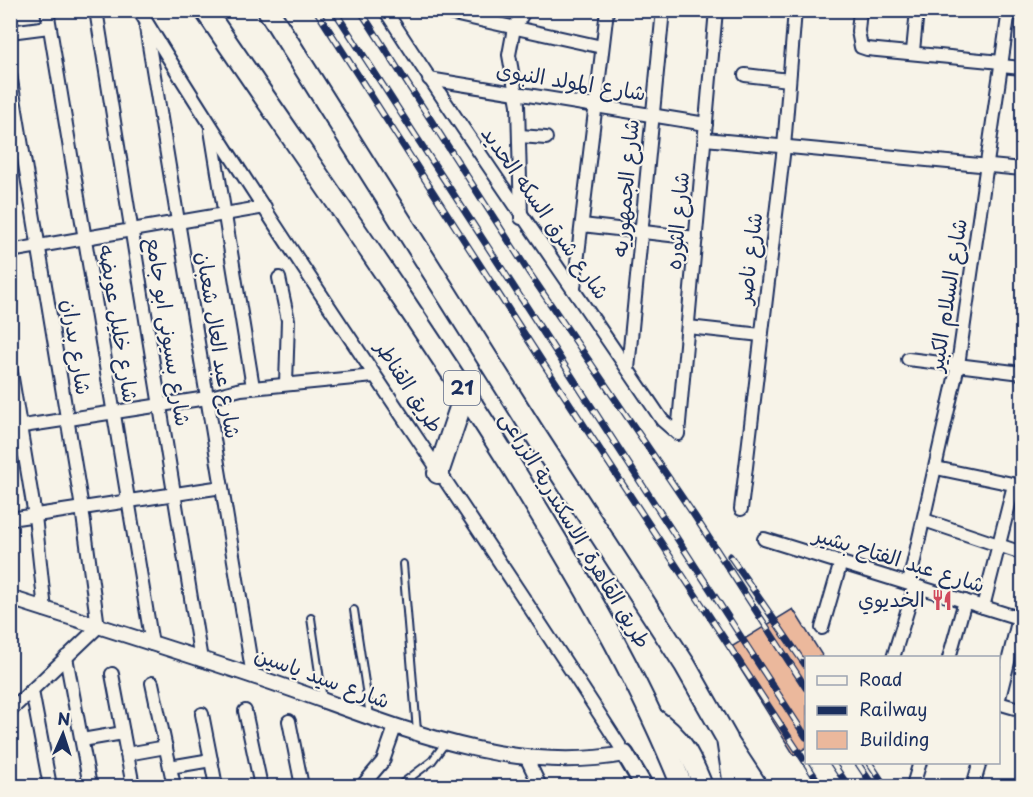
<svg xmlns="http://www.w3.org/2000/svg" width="1033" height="797" viewBox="0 0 1033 797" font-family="'Playpen Sans','Playpen Sans Arabic',sans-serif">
	<rect width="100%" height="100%" fill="#f7f3e8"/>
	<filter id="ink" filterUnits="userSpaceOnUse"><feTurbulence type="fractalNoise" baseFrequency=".0167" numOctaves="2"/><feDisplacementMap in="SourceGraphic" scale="12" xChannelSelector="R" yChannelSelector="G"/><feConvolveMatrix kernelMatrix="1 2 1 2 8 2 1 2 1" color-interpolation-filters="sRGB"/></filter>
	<g filter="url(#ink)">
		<polygon fill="#ebb89c" stroke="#1b2f5e" stroke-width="1.5" points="793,609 823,657 807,657 807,747 794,755 728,649"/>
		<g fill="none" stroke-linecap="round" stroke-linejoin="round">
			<defs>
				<g id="service">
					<polyline points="403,564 417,731"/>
					<polyline points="354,610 370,716"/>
					<polyline points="311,618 323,700"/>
					<polyline points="399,786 432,761 446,742"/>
				</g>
				<g id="minor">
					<polyline points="47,10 152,644"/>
					<polyline points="96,10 201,660"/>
					<path d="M 139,10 C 293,263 466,504 625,754"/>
					<path d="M 385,10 C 474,149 570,283 662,420 L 678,434 L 716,10"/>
					<polyline points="435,10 602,47"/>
					<polyline points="860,10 858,31 861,47 867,49 1001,62"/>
					<polyline points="146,27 253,676"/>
					<polyline points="10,32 49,27"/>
					<polyline points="913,51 917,10"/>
					<polyline points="1001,66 1022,68"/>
					<polyline points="10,74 82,508 98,627 10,711"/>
					<polyline points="745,75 789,80"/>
					<polyline points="429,79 706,124"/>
					<polyline points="211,130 253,387"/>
					<polyline points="520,136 546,138"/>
					<polyline points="705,139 1022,169"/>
					<polyline points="521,218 518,105 509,55 514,28 525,10"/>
					<polyline points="582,225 696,238"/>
					<polyline points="10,251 265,207"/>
					<polyline points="279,278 288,320 286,384"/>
					<polyline points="574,288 607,10"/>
					<polyline points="688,327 761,335"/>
					<polyline points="908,359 1022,373"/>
					<polyline points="10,366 35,516 45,610"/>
					<polyline points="628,369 663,10"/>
					<polyline points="10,428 207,398 241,389 374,376"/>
					<polyline points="936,468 1022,486"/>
					<polyline points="741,509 784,147 795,10"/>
					<polyline points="10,519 222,487"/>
					<polyline points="924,520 1022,553"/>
					<polyline points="764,539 1022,619"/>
					<polyline points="909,583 958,365 1009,10"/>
					<polyline points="983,607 1014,485"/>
					<polyline points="822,628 841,562"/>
					<polyline points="66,657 90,786"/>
					<polyline points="893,658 915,585"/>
					<polyline points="949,658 965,601"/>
					<polyline points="112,674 133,786"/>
					<polyline points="152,683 174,786"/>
					<polyline points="32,691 50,786"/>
					<polyline points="998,702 1019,618"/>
					<polyline points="998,703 1022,710"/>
					<polyline points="245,711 261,786"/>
					<polyline points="202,714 216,786"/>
					<polyline points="289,721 302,786"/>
					<polyline points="82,740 123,733"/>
					<polyline points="127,754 166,747"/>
					<polyline points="527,759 540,786"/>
					<polyline points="170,767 211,760"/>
					<polyline points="914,782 920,762"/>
					<polyline points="362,786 383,761 395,727"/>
					<polyline points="973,786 980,762"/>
				</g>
				<path id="tertiary" d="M 10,598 C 91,624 172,649 253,676 C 374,715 495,778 625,754"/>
				<polyline id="secondary" points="625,754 644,786"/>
				<g id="primary">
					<path d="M 652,716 C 682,737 690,753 703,786"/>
					<polyline points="727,739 758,786"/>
				</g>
				<g id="trunk">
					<path d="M 205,10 C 308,162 415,312 512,467 C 576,571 637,673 682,786"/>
					<polyline points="268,10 533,431 685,665 727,739 734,786"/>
					<polyline points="438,473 465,393"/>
				</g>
			</defs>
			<use href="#service" stroke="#1b2f5e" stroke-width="10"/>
			<use href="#minor" stroke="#1b2f5e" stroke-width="16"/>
			<use href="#tertiary" stroke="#1b2f5e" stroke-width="18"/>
			<use href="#secondary" stroke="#1b2f5e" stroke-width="21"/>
			<use href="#primary" stroke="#1b2f5e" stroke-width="22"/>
			<use href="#trunk" stroke="#1b2f5e" stroke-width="24"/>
			<use href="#service" stroke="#f7f3e8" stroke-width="6"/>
			<use href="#minor" stroke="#f7f3e8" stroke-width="12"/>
			<use href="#tertiary" stroke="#f7f3e8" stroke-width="14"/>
			<use href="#secondary" stroke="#f7f3e8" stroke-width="16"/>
			<use href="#primary" stroke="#f7f3e8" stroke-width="18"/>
			<use href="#trunk" stroke="#f7f3e8" stroke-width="20"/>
			<defs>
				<g id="rail">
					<polyline points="316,10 543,363 821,786"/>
					<polyline points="334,10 806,737"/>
					<polyline points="360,10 530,274 694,515 806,688"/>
					<polyline points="730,556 806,666"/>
					<polyline points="832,762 848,786"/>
					<polyline points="857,762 873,786"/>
					<polyline points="869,762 885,786"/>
				</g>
			</defs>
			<use href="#rail" stroke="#1b2f5e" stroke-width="7"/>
			<use href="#rail" stroke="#f7f3e8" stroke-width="4.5" stroke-dasharray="14" stroke-linecap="butt"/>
		</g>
	</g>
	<defs>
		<symbol id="restaurant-bare" viewBox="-9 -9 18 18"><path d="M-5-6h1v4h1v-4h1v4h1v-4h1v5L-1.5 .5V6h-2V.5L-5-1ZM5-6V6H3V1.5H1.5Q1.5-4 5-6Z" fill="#d1495b" stroke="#f7f3e8" stroke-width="2.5" paint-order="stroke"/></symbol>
	</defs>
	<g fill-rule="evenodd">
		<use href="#restaurant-bare" x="927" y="585" width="30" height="30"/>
	</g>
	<g text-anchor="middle" stroke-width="4.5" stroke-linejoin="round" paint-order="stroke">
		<rect fill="#f7f3e8" stroke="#5d6a87" stroke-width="1.5" x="444" y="371" width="36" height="34" rx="4.5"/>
		<g font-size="20" font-weight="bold" fill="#1b2f5e">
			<text x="462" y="395">21</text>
		</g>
		<g font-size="21" fill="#1b2f5e" stroke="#f7f3e8">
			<text transform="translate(571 82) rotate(9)" y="7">شارع المولد النبوى</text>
			<text transform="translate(626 188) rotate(-85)" y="7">شارع الجمهوريه</text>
			<text transform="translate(545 213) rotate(55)" y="7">شارع شرق السكه الحديد</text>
			<text transform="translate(678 221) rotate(-85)" y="7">شارع الثوره</text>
			<text transform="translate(750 258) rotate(-83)" y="7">شارع ناصر</text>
			<text transform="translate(948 295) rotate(-81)" y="7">شارع السلام الكبير</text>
			<text transform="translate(118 324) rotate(81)" y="7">شارع خليل عويضه</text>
			<text transform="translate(168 332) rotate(81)" y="7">شارع بسيونى ابو جامع</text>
			<text transform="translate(218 345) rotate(81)" y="7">شارع عبد العال شعبان</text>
			<text transform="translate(76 347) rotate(81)" y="7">شارع بدران</text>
			<text transform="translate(409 387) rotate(57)" y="7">طريق القناطر</text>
			<text transform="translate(575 530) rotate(59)" y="7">طريق القاهرة, الاسكندرية الزراعى</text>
			<text transform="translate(899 560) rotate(17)" y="7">شارع عبد الفتاح بشير</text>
			<text transform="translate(322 678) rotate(20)" y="7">شارع سيد ياسين</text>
		</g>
		<g font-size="21" fill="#1b2f5e" stroke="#f7f3e8" text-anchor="end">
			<text x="925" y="607">الخديوي</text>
		</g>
	</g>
	<rect width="1033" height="797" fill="none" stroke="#f7f3e8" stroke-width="36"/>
	<rect x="18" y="18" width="997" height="761" fill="none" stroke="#1b2f5e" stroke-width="2" filter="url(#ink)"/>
	<rect x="805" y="656" width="195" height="108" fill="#f7f3e8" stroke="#9fa5b1" stroke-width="1.5"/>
	<rect x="817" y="676" width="30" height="9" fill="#f7f3e8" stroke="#9fa5b1" stroke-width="1.5"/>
	<text x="859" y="686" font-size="18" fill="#1b2f5e">Road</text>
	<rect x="817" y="706" width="30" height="9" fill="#1b2f5e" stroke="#9fa5b1" stroke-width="1.5"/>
	<text x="859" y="716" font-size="18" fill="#1b2f5e">Railway</text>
	<rect x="817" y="731" width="30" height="18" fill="#ebb89c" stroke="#9fa5b1" stroke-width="1.5"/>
	<text x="859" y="746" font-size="18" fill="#1b2f5e">Building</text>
	<g transform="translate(63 734) rotate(3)" stroke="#f7f3e8" stroke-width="4.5" paint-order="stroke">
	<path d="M0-4.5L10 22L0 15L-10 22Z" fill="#1b2f5e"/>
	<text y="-9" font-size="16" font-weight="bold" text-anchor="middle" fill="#1b2f5e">N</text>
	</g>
</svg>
